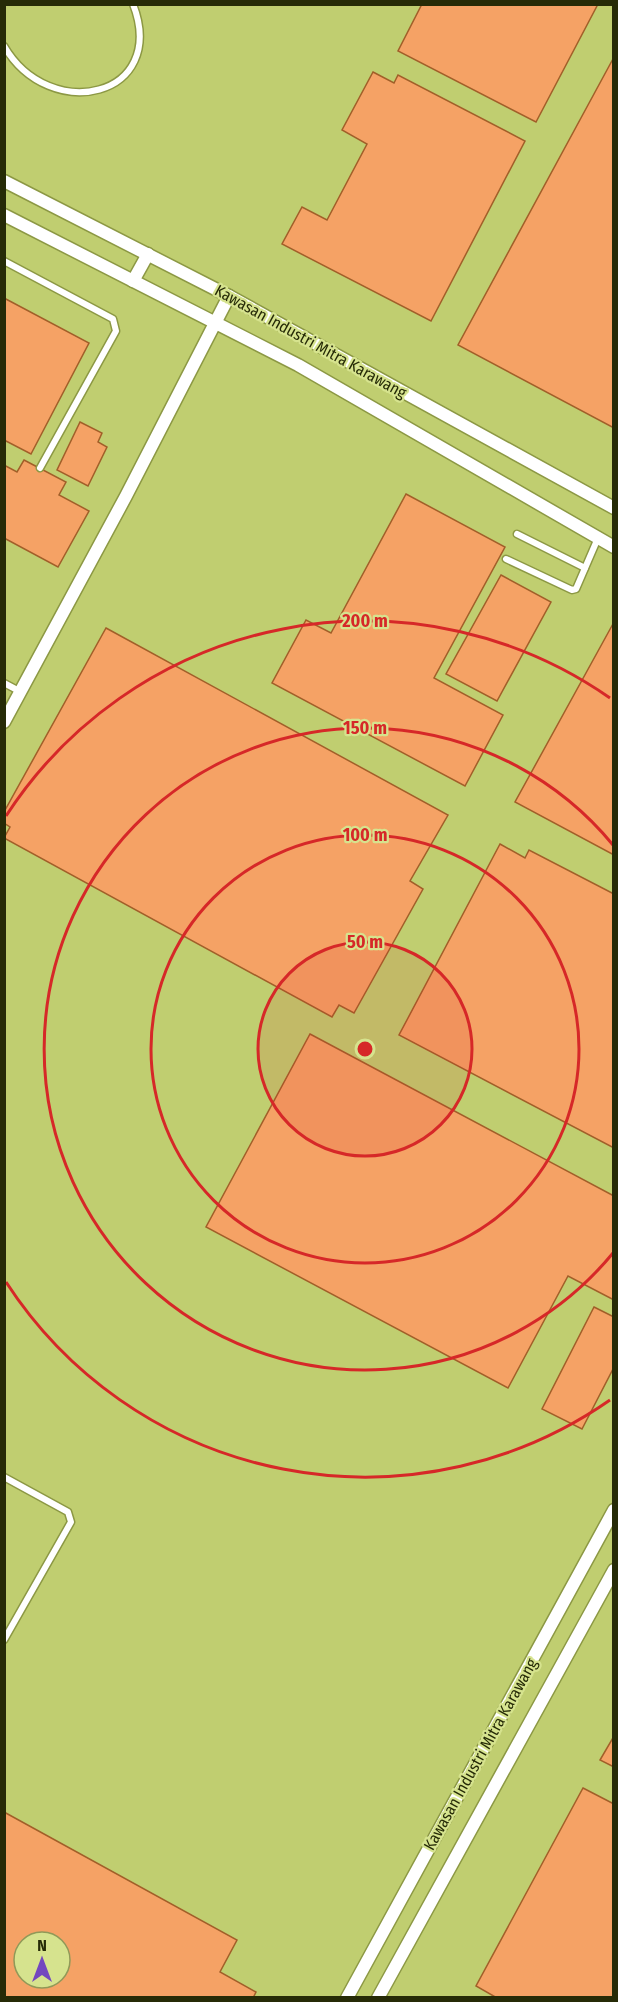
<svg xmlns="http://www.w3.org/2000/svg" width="618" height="2002" viewBox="0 0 618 2002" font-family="'Fira Sans Condensed',sans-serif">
	<rect width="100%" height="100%" fill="#c9d682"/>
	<path fill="#c0ce70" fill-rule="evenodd" d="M 5,5 L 613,5 L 613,1997 L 5,1998 ZM 24,1942 L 60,1942 L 60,1978 L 24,1978 Z"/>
	<g fill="#f5a265" stroke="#a15f29" stroke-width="1.5" fill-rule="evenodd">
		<polygon points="422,4 598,4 536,122 398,51"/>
		<polygon points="614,57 614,428 458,345"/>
		<polygon points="373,72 394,83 398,75 525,141 431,321 282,244 302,207 327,220 367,144 342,130"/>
		<polygon points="4,298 89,343 31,454 4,440"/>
		<polygon points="80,422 102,433 98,442 107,447 88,486 57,470"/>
		<polygon points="24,460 66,482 59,495 89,511 58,567 4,538 4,465 17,472"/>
		<polygon points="406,494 505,547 434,678 503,715 465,786 272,683 306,620 331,633"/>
		<polygon points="501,575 551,602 497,701 446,674"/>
		<polygon points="614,622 614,855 515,802"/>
		<polygon points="106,628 448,815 410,881 423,889 354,1013 339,1005 332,1017 4,838 10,827 4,823 4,812"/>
		<polygon points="500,844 525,858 529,850 614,894 614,1148 399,1035"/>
		<polygon points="310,1034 614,1196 614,1300 568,1276 508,1388 206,1227"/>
		<polygon points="594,1307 614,1317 614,1367 582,1429 542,1409"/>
		<polygon points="614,1736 614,1767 600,1760"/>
		<polygon points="583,1788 614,1804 614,1998 497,1998 476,1986"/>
		<path d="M 4,1812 L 237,1940 L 220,1972 L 256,1992 L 253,1998 L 4,1998 ZM 24,1942 L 60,1942 L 60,1978 L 24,1978 Z"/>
	</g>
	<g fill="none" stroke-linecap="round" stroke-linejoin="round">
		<defs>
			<g id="lane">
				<path d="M 4,46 C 50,125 169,97 133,4"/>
				<polyline points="4,261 113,319 116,331 40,468"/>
				<polyline points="517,534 585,568"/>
				<polyline points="506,559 572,590 576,589 598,538"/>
				<polyline points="4,683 21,692"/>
				<polyline points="4,1477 68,1512 71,1522 4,1640"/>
			</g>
			<g id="street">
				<polyline points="4,181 229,296 614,508"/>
				<polyline points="4,215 298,365 614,547"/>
				<polyline points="133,281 148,254"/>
				<polyline points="4,722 126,496 229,296"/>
				<polyline points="347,1998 614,1510"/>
				<polyline points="378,1998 614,1570"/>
			</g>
		</defs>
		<use href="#lane" stroke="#8c9844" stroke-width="9"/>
		<use href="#street" stroke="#8c9844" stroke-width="15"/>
		<use href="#lane" stroke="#fff" stroke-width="6"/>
		<use href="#street" stroke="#fff" stroke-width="12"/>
	</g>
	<circle cx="365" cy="1049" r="107" fill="#d62828" fill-opacity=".12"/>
	<g fill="none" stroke="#d62828" stroke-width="3">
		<circle cx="365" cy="1049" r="107"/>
		<circle cx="365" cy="1049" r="214"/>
		<path d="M613 1253A321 321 0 1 1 613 845"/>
		<path d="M610 1400A428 428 0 0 1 6 1282M6 816A428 428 0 0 1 610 698"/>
	</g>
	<g text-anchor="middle" stroke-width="4.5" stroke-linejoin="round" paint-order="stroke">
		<g font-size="16" fill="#262b07" stroke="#d6e38e">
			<text transform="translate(311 341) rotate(29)" y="6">Kawasan Industri Mitra Karawang</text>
			<text transform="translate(480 1754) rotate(-61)" y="6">Kawasan Industri Mitra Karawang</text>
		</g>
	</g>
	<circle cx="365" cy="1049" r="9" fill="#d62828" stroke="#d6e38e" stroke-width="3"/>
	<g font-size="18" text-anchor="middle" font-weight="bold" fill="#d62828" stroke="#d6e38e" stroke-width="4.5" stroke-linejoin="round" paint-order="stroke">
		<text x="365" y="627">200 m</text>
		<text x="365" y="734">150 m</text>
		<text x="365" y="841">100 m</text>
		<text x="365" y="948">50 m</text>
	</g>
	<rect width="618" height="2002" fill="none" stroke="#262b07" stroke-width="12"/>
	<g transform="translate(42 1960)"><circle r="28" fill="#d6e38e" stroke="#909958" stroke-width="1.5"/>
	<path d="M0-4.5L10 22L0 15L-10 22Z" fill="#7347bf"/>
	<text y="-9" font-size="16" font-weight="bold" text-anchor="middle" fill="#262b07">N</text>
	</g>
</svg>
